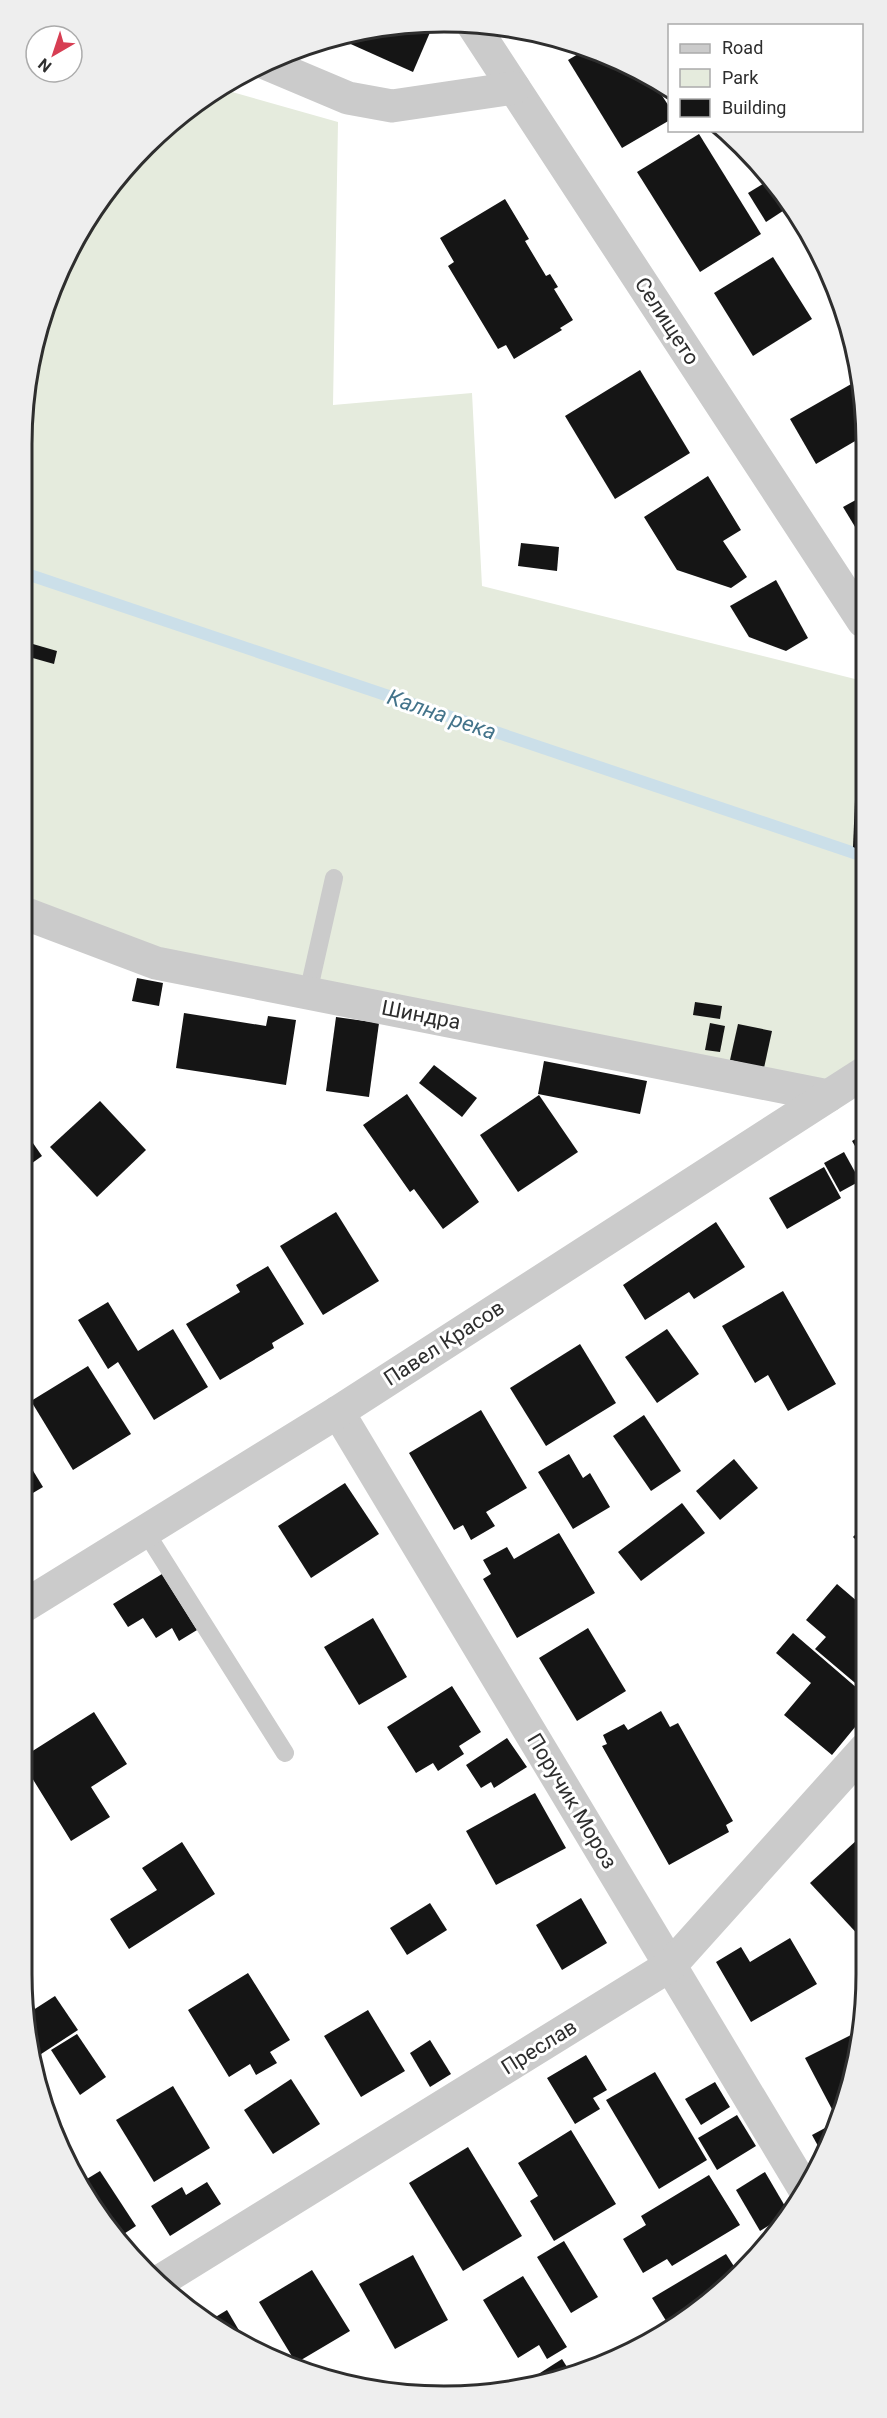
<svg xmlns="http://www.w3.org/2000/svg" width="887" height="2418" viewBox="0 0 887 2418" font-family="Roboto,sans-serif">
	<rect width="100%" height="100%" fill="#fff"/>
	<polygon fill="#e5ebdd" points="218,88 338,122 333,405 472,393 482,586 863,681 864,1073 828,1096 156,963 21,912 21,444 35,334 65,256 109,186 165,126"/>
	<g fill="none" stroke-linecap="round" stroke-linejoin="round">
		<polyline stroke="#cbdfe9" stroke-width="12" points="21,572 863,856"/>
	</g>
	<g fill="#151515">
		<polygon points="434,23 413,72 335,37 389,25"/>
		<polygon points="585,50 652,80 670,108 670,120 622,148 568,60"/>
		<polygon points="699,134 761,234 700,272 637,172"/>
		<polygon points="771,179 789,207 766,222 748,193"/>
		<polygon points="505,199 529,239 525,241 546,276 550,274 558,287 554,289 573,320 560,328 562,330 514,359 506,345 498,349 448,266 454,262 440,238"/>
		<polygon points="773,257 812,319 753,356 714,293"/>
		<polygon points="640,370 690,453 615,499 565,416"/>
		<polygon points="860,379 862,388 862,437 816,464 790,419"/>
		<polygon points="708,476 741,530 723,541 747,577 731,588 677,570 644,517"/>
		<polygon points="863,496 863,540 843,507"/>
		<polygon points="521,543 559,547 557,571 518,566"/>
		<polygon points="776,580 808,638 786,651 749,637 730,606"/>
		<polygon points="26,642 57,651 54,664 22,655"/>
		<polygon points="855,800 863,803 863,851 853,847"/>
		<polygon points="137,978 163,983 159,1006 132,1001"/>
		<polygon points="695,1002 722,1006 720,1019 693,1015"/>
		<polygon points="184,1013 266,1026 268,1016 296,1020 286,1085 176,1068"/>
		<polygon points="336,1017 379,1023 369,1097 326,1091"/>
		<polygon points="710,1023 725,1026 720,1052 705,1050"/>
		<polygon points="738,1024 772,1031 764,1068 730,1060"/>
		<polygon points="544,1061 647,1081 640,1114 538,1094"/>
		<polygon points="434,1065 477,1098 462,1117 419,1083"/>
		<polygon points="407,1094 479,1202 443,1229 414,1189 410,1192 363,1125"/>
		<polygon points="539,1095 578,1152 518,1192 480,1135"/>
		<polygon points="100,1101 146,1150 97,1197 50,1147"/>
		<polygon points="21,1126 42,1156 21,1171"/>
		<polygon points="864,1134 864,1161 852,1141"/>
		<polygon points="844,1152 860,1181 840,1192 824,1163"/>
		<polygon points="824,1167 841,1198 787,1229 769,1198"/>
		<polygon points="864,1193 864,1213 855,1198"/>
		<polygon points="336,1212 379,1281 323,1315 280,1246"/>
		<polygon points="716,1222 745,1267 694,1299 689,1292 645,1320 623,1285"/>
		<polygon points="268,1266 304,1324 272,1343 274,1348 220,1380 186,1324 240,1292 236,1285"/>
		<polygon points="783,1291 836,1384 788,1411 768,1375 755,1383 722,1326"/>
		<polygon points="108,1302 138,1351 173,1329 208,1387 154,1420 118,1362 108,1369 78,1320"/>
		<polygon points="667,1329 699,1374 657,1403 625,1357"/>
		<polygon points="580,1344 616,1403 546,1446 510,1388"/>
		<polygon points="88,1366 131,1434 73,1470 31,1401"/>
		<polygon points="481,1410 527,1488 486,1512 495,1526 471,1540 463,1525 454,1530 409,1453"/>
		<polygon points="644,1415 681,1471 651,1491 613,1436"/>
		<polygon points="21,1451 43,1487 21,1500"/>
		<polygon points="569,1454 583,1478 590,1473 610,1507 573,1529 538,1472"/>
		<polygon points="734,1459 758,1488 720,1520 696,1491"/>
		<polygon points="345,1483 379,1534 311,1578 278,1526"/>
		<polygon points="682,1503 705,1533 641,1581 618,1552"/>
		<polygon points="865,1524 865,1549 853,1537"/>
		<polygon points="559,1533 595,1593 517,1638 483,1579 491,1574 483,1560 507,1547 514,1559"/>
		<polygon points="162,1574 197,1630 179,1641 172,1628 156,1638 143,1618 128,1627 113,1604"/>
		<polygon points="837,1584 865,1608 865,1682 861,1688 815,1649 826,1637 806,1620"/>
		<polygon points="373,1618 407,1677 359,1705 324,1647"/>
		<polygon points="588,1628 626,1691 577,1721 539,1658"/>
		<polygon points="793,1633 865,1695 865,1715 832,1755 784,1715 811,1683 776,1653"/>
		<polygon points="452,1686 481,1732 459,1746 464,1754 438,1771 433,1763 416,1773 387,1727"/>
		<polygon points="661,1711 670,1727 678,1723 733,1821 726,1825 729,1832 669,1865 602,1746 607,1744 603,1735 624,1724 628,1730"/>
		<polygon points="94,1712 127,1764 91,1787 110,1817 71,1841 21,1760 21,1736 31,1752"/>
		<polygon points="507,1738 527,1767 494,1788 491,1782 481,1788 466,1765"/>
		<polygon points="535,1793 566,1848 496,1885 466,1831"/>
		<polygon points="21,1820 28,1831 21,1835"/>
		<polygon points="858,1839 866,1847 866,1937 863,1940 810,1883"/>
		<polygon points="182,1842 215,1894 129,1949 110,1919 157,1890 142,1868"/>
		<polygon points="581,1898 607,1943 562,1970 536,1925"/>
		<polygon points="430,1903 447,1930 407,1955 390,1928"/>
		<polygon points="790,1938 817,1984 751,2022 716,1962 741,1947 750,1962"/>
		<polygon points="248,1973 290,2040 270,2052 277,2063 256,2075 250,2064 229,2077 188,2010"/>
		<polygon points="55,1996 78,2030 35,2058 27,2014"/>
		<polygon points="368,2010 405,2071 361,2097 324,2036"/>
		<polygon points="859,2031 852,2084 842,2109 834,2113 805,2058"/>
		<polygon points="77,2034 106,2077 80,2095 51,2050"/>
		<polygon points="430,2040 451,2074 430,2087 410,2053"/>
		<polygon points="586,2055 607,2090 593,2098 600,2109 575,2124 547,2078"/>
		<polygon points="655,2072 707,2160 659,2189 606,2100"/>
		<polygon points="291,2079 320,2124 273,2154 244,2110"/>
		<polygon points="715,2082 730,2107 701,2125 685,2099"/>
		<polygon points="173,2086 210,2148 154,2182 116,2120"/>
		<polygon points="737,2115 756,2146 717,2170 698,2138"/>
		<polygon points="838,2121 824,2157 812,2135"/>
		<polygon points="571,2130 616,2204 554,2241 530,2201 538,2196 518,2163"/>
		<polygon points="468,2147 522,2236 463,2271 409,2183"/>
		<polygon points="100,2171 136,2226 116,2239 77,2185"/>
		<polygon points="765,2172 789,2213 760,2231 736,2190"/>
		<polygon points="709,2175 740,2225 672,2266 667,2259 643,2273 623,2239 646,2225 641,2216"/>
		<polygon points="207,2182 221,2204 170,2236 151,2206 182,2187 186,2195"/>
		<polygon points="564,2241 598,2297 571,2313 537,2257"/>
		<polygon points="726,2254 737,2271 703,2303 668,2324 652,2298"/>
		<polygon points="413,2255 448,2320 395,2349 359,2284"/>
		<polygon points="312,2270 350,2331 296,2363 259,2302"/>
		<polygon points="523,2276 567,2347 547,2359 539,2345 518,2358 483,2300"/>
		<polygon points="227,2310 250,2349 233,2341 209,2321"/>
		<polygon points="562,2359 572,2375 520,2389 518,2387"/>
	</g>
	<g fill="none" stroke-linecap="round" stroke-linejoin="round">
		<g stroke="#cbcbcb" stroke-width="18">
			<polyline points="308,993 334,878"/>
			<polyline points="145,1531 285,1753"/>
		</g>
		<g stroke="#cbcbcb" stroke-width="33">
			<polyline points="471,22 863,621"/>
			<polyline points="265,63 348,98 392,106 514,88"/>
			<polyline points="21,912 156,963 828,1096"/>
			<polyline points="338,1412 805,2190"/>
			<polyline points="160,2281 671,1965 865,1749"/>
		</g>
		<polyline stroke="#cbcbcb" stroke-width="33" points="21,1608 338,1412 864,1073"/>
	</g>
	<g text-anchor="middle" stroke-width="6" stroke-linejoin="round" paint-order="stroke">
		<g font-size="21" fill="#2e2e2e" stroke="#fff">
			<text transform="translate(667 321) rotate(57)" y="7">Селището</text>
			<text transform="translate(421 1015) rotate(11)" y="7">Шиндра</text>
			<text transform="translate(444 1343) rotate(-33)" y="7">Павел Красов</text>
			<text transform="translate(572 1801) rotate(59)" y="7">Поручик Мороз</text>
			<text transform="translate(539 2047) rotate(-32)" y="7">Преслав</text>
		</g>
		<g font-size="22" font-style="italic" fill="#43738a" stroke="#fff">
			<text transform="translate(442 714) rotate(19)" y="8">Кална река</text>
		</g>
	</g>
	<path d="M0 0H887V2418H0ZM444 32H444A412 412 0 0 1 856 444V1974A412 412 0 0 1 444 2386H444A412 412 0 0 1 32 1974V444A412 412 0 0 1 444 32Z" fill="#eee" fill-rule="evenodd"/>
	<path fill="none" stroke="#2e2e2e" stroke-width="3" d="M444 32H444A412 412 0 0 1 856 444V1974A412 412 0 0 1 444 2386H444A412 412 0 0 1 32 1974V444A412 412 0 0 1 444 32Z"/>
	<rect x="668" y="24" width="195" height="108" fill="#ffffff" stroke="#ababab" stroke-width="1.5"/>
	<rect x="680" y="44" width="30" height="9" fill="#cbcbcb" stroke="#ababab" stroke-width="1.5"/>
	<text x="722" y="54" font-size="18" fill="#2e2e2e">Road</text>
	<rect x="680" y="69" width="30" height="18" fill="#e5ebdd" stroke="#ababab" stroke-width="1.5"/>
	<text x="722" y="84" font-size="18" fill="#2e2e2e">Park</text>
	<rect x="680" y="99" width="30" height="18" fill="#151515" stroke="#ababab" stroke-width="1.5"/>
	<text x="722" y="114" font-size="18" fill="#2e2e2e">Building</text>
	<g transform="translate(54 54) rotate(219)"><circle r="28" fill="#ffffff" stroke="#ababab" stroke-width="1.5"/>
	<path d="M0-4.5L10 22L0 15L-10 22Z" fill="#d73e53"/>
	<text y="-9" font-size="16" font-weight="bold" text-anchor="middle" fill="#2e2e2e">N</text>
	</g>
</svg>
